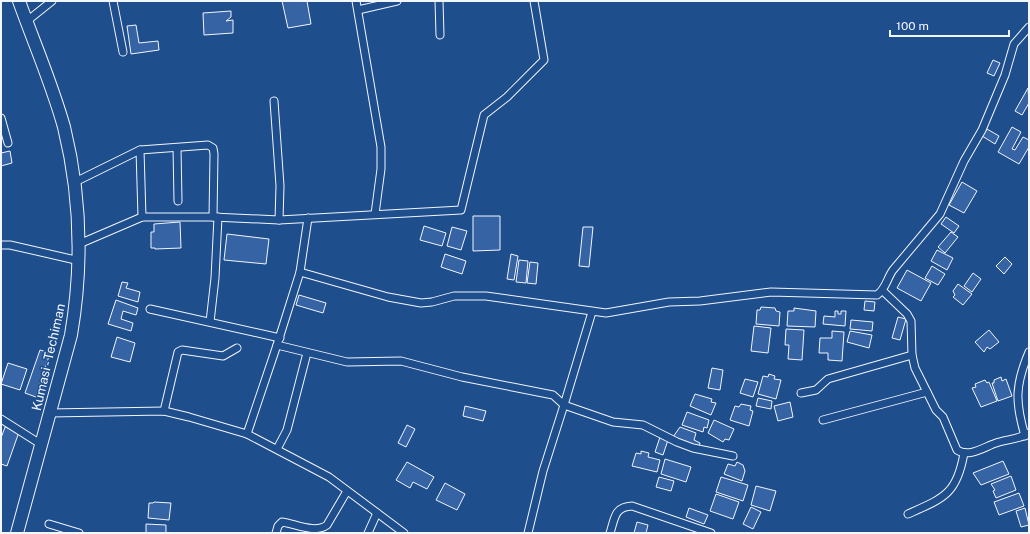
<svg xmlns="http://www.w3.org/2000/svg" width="1030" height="534" viewBox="0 0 1030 534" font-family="'Public Sans',sans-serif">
	<rect width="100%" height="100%" fill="#1f4e8c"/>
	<g fill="#3563a3" stroke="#f2f6ff">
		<polygon points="282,1 307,1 311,24 288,28"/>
		<polygon points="231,11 231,17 226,21 233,20 233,33 204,35 203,13"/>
		<polygon points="136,25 139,43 158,41 159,50 131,54 127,26"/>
		<polygon points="993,60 1000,63 994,76 987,73"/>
		<polygon points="1028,88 1029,103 1022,115 1015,111"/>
		<polygon points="1012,127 1021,132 1012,149 1015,150 1023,137 1029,140 1029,147 1019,164 998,152"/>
		<polygon points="987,129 999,136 995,144 982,136"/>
		<polygon points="10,151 12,163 1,166 1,153"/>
		<polygon points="962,182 977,191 964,213 949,205"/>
		<polygon points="473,216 500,216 500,250 473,251"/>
		<polygon points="946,217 959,226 954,233 941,224"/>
		<polygon points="180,222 181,248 155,249 155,248 151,248 151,232 154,232 154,224"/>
		<polygon points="424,226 446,233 442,246 420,240"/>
		<polygon points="452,227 467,231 461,250 447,246"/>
		<polygon points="583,227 593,227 589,267 579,266"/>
		<polygon points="951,232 958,237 945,253 938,247"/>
		<polygon points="227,234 269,239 266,264 224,260"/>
		<polygon points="937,250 953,258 947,270 931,261"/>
		<polygon points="445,254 466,261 462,274 441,267"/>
		<polygon points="511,254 518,256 514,280 507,279"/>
		<polygon points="1005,257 1012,264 1004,274 996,266"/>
		<polygon points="519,260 528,261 526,283 516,282"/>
		<polygon points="530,262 538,263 536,284 527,283"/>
		<polygon points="932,266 945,274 938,285 925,278"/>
		<polygon points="907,270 931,283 921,301 897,288"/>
		<polygon points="973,273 981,279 972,292 964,286"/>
		<polygon points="122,282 128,283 126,288 140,292 138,302 118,296"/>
		<polygon points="958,284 972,294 963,305 953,297 955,295 953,291"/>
		<polygon points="299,295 326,303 323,313 296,305"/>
		<polygon points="116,300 138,308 136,315 123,311 121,319 133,323 131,331 108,324"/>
		<polygon points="865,301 875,302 874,311 864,310"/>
		<polygon points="761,307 775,308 776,311 780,312 779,326 756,324 757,310 760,310"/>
		<polygon points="794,308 816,311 815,327 787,326 788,311 794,311"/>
		<polygon points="835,311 838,311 838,314 841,314 841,311 846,311 845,326 823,324 824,316 835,317"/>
		<polygon points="898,317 906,319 900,340 892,338"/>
		<polygon points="851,320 873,322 872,331 850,329"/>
		<polygon points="754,326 771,328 768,353 751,351"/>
		<polygon points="786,329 804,330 802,360 788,359 789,345 785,345"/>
		<polygon points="989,330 999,342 990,349 987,347 984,352 975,342"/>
		<polygon points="832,331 844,332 842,361 828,360 828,353 819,353 820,338 832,338"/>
		<polygon points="850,331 872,335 869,348 847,342"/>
		<polygon points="117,337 135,343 130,362 111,357"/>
		<polygon points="40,350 50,353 36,397 25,393"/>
		<polygon points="8,363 27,369 20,390 1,384"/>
		<polygon points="712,368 723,370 720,390 708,388"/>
		<polygon points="769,374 775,376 774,379 781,380 776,399 758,394 763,376 768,377"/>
		<polygon points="1001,377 1002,381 1006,379 1012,396 998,401 992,383 994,383 994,380"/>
		<polygon points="745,379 758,382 753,397 740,393"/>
		<polygon points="985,380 987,383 989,382 997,401 981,407 972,388 976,387 975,384"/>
		<polygon points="695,394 712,399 711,402 716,403 711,415 690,406"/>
		<polygon points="758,398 772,401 771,409 756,406"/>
		<polygon points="790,402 793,417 778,421 774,406"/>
		<polygon points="741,404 751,406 750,410 753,411 749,426 730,420 735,406 739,407"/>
		<polygon points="465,406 486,411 483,421 463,416"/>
		<polygon points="687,412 709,420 707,428 704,427 703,432 682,425"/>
		<polygon points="714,420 734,429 729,440 725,439 723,442 708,433"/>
		<polygon points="407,425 415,429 406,447 398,443"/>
		<polygon points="5,427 19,432 7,466 1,464 1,438"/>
		<polygon points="680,427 696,433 694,440 700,443 699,447 673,437"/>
		<polygon points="660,437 668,440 663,455 655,452"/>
		<polygon points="641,451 649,453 648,457 660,460 657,472 632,466 636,453 641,454"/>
		<polygon points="665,459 691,467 686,482 661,474"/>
		<polygon points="1003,461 1009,474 981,485 973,473"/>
		<polygon points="407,462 434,477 427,489 413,482 410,488 396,480"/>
		<polygon points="737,462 743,465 745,471 742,481 724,474 728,464 735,466"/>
		<polygon points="1011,476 1016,490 996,498 993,491 995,490 991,484"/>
		<polygon points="659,477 674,481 671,491 656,487"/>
		<polygon points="721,477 748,485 743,501 716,492"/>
		<polygon points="445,483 465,494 457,510 436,500"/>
		<polygon points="756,486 776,491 770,511 751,505"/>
		<polygon points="1019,493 1024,506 999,515 994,502"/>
		<polygon points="716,494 739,502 733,519 710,511"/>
		<polygon points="154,502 171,503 169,520 148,518 149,503 153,503"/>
		<polygon points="751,507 761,512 753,529 743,524"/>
		<polygon points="689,508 708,515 704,524 686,517"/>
		<polygon points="1025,508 1029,525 1021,527 1016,511"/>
		<polygon points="637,522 648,525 646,533 634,533"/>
		<polygon points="146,524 166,525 166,533 146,533"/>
	</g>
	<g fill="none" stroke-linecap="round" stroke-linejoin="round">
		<defs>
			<g id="minor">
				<polyline points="113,1 123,52"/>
				<polyline points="356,1 381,147 381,169 375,214"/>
				<polyline points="439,1 440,35"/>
				<polyline points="358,10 397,1"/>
				<polyline points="27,21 52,1"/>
				<polyline points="274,101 280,186 279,220"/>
				<polyline points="1,118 8,143"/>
				<polyline points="177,148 178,201"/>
				<polyline points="140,150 142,217"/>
				<polyline points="75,182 140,150 208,145 213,148 214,154 213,217"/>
				<polyline points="79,244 142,217 213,217 279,220 461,210 484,115 507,97 544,60 534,1"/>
				<polyline points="1,245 10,245 80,261"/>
				<path d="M 300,272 L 388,297 L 421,303 L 432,302 L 454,296 L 486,296 L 606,313 L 669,302 L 700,301 L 771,292 L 877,295 C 886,289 887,278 893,270 L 940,214 L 964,161 L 982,130 L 1005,75 L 1014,44 L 1029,27"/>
				<path d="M 883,291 L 907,314 L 911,321 L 912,355 L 915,368 L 936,410 L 943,417 L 957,450 C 969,458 984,447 996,443 C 1007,439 1018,440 1029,433"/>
				<polyline points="150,309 280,338"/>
				<polyline points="210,322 215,278 218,217"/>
				<polyline points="277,345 347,362 401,361 462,377 553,395 564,405 592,312"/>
				<polyline points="801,393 816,390 828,379 912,355"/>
				<polyline points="164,411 178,352 182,350 223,356 237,348"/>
				<polyline points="50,413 164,411 189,417 247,434 329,477 404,533"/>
				<polyline points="1,419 42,445"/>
				<polyline points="823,420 927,392"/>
				<polyline points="247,434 277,345 300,272 308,218"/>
				<path d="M 1025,436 C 1015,402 1015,385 1029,352"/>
				<polyline points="277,449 287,430 307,353"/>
				<path d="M 908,514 C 944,498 957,494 964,453"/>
				<polyline points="49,524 79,533"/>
				<path d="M 276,533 L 278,526 L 282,522 C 296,524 315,534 327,525 L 347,491"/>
				<polyline points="368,533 377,513"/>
				<polyline points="528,533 543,471 564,405 613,422 643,425 677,442 693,448 733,456"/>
				<path d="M 610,533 C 615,518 614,507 632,506 L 711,533"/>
			</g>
			<path id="trunk" d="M 17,533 L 71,335 C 83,265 81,196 64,127 C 52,84 34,43 19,1"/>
		</defs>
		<use href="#minor" stroke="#f2f6ff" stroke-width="9"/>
		<use href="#trunk" stroke="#f2f6ff" stroke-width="14"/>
		<use href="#minor" stroke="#1f4e8c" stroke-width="7"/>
		<use href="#trunk" stroke="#1f4e8c" stroke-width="12"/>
	</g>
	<g text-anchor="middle" stroke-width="3" stroke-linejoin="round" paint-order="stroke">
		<g font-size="13" fill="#f2f6ff" stroke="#1f4e8c">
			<text transform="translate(48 357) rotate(-77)" y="5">Kumasi - Techiman</text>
		</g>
	</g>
	<rect width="1030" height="534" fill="none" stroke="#f2f6ff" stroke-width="4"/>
	<path d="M890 30v6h119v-6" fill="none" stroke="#f2f6ff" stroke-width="2"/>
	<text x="896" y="30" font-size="12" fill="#f2f6ff" stroke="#1f4e8c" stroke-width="3" paint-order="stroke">100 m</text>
</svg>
